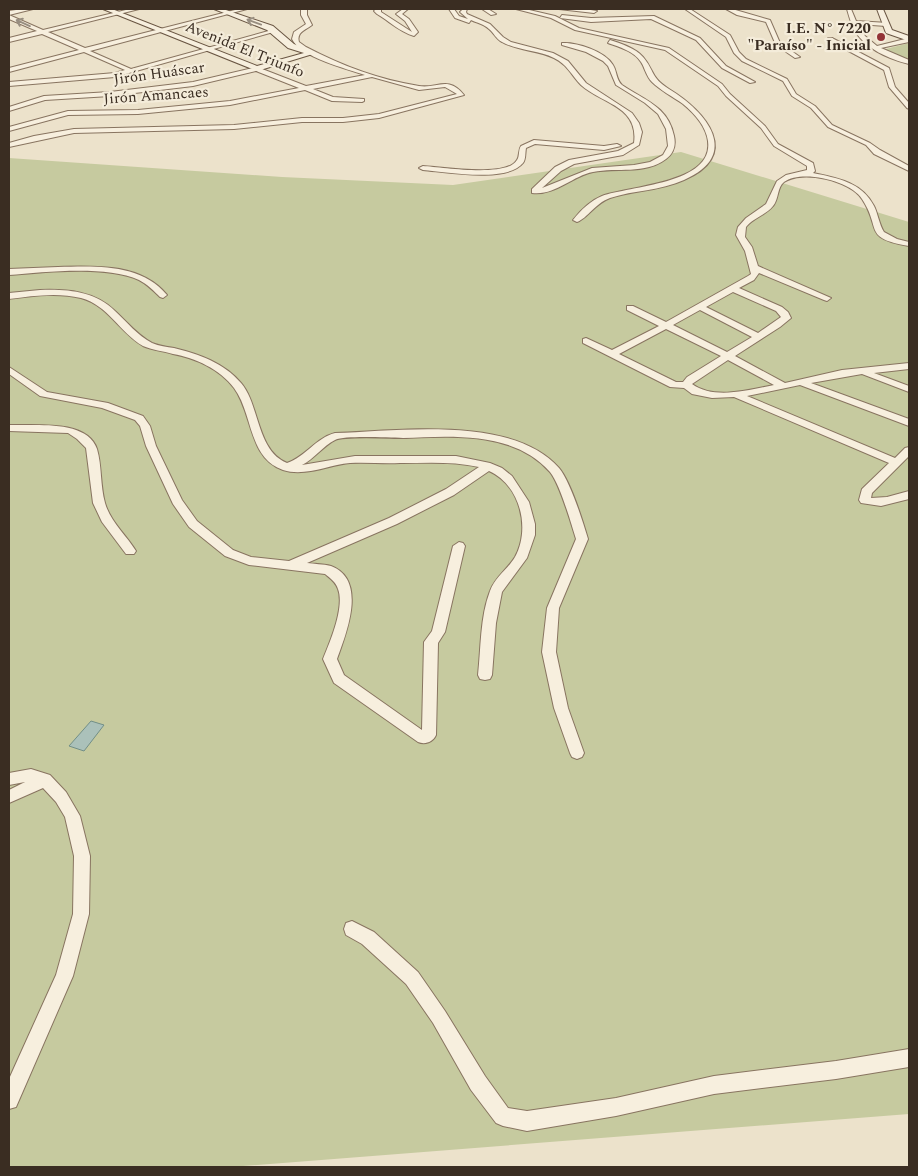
<svg xmlns="http://www.w3.org/2000/svg" width="918" height="1176" viewBox="0 0 918 1176" font-family="Spectral,serif">
	<rect width="100%" height="100%" fill="#ece2cb"/>
	<g fill="#c6ca9f">
		<polygon points="909,43 909,60 882,50"/>
		<polygon points="681,152 909,222 909,1114 230,1167 9,1167 9,158 282,177 453,185"/>
	</g>
	<polygon fill="#abc1ba" stroke="#728f87" points="91,721 104,725 84,751 69,746"/>
	<g fill="none" stroke-linecap="round" stroke-linejoin="round">
		<defs>
			<g id="street">
				<polygon points="23,9 33,9 9,15 9,11"/>
				<polygon points="130,9 139,9 48,32 85,48 239,9 247,9 90,51 131,69 272,30 277,31 115,77 9,86 9,82 115,73 125,70 84,52 9,72 9,68 79,50 42,34 9,42 9,38 37,31 9,19 9,15 43,30"/>
				<path d="M 301,9 L 307,9 L 307,15 L 312,25 C 306,30 296,32 299,42 L 306,47 C 340,65 380,80 419,86 C 437,89 448,75 464,95 L 379,118 L 343,122 L 302,122 L 234,129 L 74,133 L 9,147 L 9,143 L 34,136 L 74,129 L 234,125 L 302,118 L 343,118 L 379,114 L 457,94 L 445,87 L 419,90 L 372,77 L 313,89 L 333,97 L 364,99 L 364,101 L 362,102 L 332,101 L 305,90 L 230,105 L 138,114 L 68,115 L 9,131 L 9,127 L 68,111 L 138,110 L 230,101 L 299,88 L 256,71 L 193,86 L 110,96 L 45,100 L 9,111 L 9,107 L 44,96 L 110,92 L 193,82 L 257,67 L 306,86 L 365,75 C 347,69 300,57 292,39 L 294,32 L 306,24 L 301,15 Z"/>
				<path d="M 376,9 L 381,9 L 381,12 L 412,32 L 405,21 L 396,14 L 403,9 L 408,9 L 402,14 L 409,19 L 418,32 L 414,36 C 400,32 389,21 377,14 L 374,11 Z"/>
				<path d="M 449,9 L 454,9 L 459,16 L 468,19 L 460,12 L 463,9 L 467,9 L 466,12 L 467,14 L 490,24 L 503,37 L 511,42 L 553,53 L 568,61 L 586,83 L 632,113 L 639,123 L 642,132 L 639,145 L 623,155 L 574,164 L 561,171 L 542,188 L 592,168 L 634,165 L 650,162 L 663,155 L 668,146 L 666,129 L 658,114 L 645,103 L 616,85 L 608,66 L 603,61 L 586,52 L 562,45 L 562,43 C 576,42 605,51 613,65 C 617,71 616,80 622,85 C 644,100 668,106 674,136 C 676,145 674,153 666,159 C 645,175 617,167 593,172 C 572,176 555,196 532,193 L 532,189 L 555,167 L 569,160 L 618,151 L 634,143 C 639,106 602,104 581,85 C 572,76 567,64 554,58 C 538,50 518,51 502,42 C 496,39 494,33 489,29 C 484,24 477,23 471,20 L 469,23 L 455,18 Z"/>
				<polygon points="482,9 488,9 496,14 491,15"/>
				<path d="M 516,9 L 525,9 L 555,16 L 579,28 L 669,48 L 722,84 L 730,94 L 765,126 L 778,144 L 813,163 L 815,171 L 813,173 C 837,178 862,182 874,206 C 878,214 879,224 884,232 L 897,239 L 909,242 L 909,246 C 862,238 882,229 862,199 C 851,181 802,169 784,182 C 777,187 779,199 773,206 C 766,215 753,218 746,227 L 745,237 L 752,247 L 758,266 L 831,298 L 827,301 L 824,300 L 759,273 L 754,280 L 739,288 L 782,307 L 788,312 L 791,318 L 780,327 L 735,356 L 785,383 L 842,370 L 909,363 L 909,369 L 874,373 L 909,386 L 909,392 L 862,374 L 811,383 L 909,419 L 909,426 L 800,385 L 747,396 L 895,458 L 905,448 L 909,447 L 909,456 L 872,493 L 871,498 L 887,497 L 909,491 L 909,499 L 881,506 L 861,503 L 859,500 L 862,489 L 889,463 L 734,397 L 712,398 L 692,394 L 684,388 L 670,387 L 583,343 L 583,339 L 586,338 L 612,350 L 659,326 L 627,310 L 627,306 L 633,306 L 666,322 L 748,276 L 751,274 L 745,251 L 736,235 L 738,227 L 746,218 L 766,204 L 777,181 L 786,175 L 807,170 L 807,166 L 774,146 L 761,128 L 726,96 L 718,86 L 665,50 L 575,30 L 551,18 ZM 733,292 L 776,311 L 781,317 L 758,333 L 706,307 ZM 700,310 L 752,337 L 727,352 L 673,325 ZM 666,329 L 721,356 L 687,377 L 683,382 L 676,382 L 619,354 ZM 728,360 L 774,385 C 749,390 714,400 692,384 Z"/>
				<polygon points="559,9 584,9 597,11 594,13"/>
				<polygon points="685,9 690,9 730,35 739,52 746,59 787,79 796,94 815,106 832,125 870,143 880,150 909,166 909,171 874,154 866,145 828,127 811,108 792,96 783,81 742,61 734,53 726,37"/>
				<polygon points="726,9 732,9 770,20 780,43 800,57 795,58 776,45 766,22 737,15"/>
				<path d="M 847,9 L 851,9 L 856,21 L 888,23 L 886,26 L 858,24 L 865,36 L 877,46 L 909,38 L 909,42 L 881,48 L 909,60 L 909,64 C 889,59 866,49 855,31 C 851,24 849,16 847,9 Z"/>
				<polygon points="562,15 591,18 654,16 700,38 726,66 755,82 750,83 722,68 696,40 651,19 591,22 560,18"/>
				<polygon points="828,38 832,38 889,68 895,87 909,103 909,109 907,108 889,87 884,70 828,40"/>
				<path d="M 610,40 C 622,44 635,48 643,57 C 655,71 650,77 669,89 C 707,112 742,155 684,180 C 660,191 634,190 610,198 C 594,204 588,218 577,222 L 573,220 C 581,210 590,201 602,196 C 629,186 714,184 708,141 C 706,126 694,113 683,104 C 673,97 660,90 652,82 C 646,76 645,68 641,62 C 634,51 619,47 608,43 Z"/>
				<path d="M 534,140 L 604,146 L 617,144 L 621,146 L 604,150 L 535,144 L 526,148 C 525,153 526,159 523,163 C 507,183 446,172 423,170 L 419,168 L 423,166 C 441,167 507,178 517,160 C 520,156 518,150 521,146 Z"/>
				<path d="M 58,267 C 95,266 141,263 167,295 L 163,298 L 160,297 C 154,291 147,284 139,280 C 106,265 45,272 9,275 L 9,269 Z"/>
				<path d="M 40,290 C 67,289 95,291 115,311 C 127,322 137,335 152,343 C 159,346 167,347 174,348 C 199,354 224,363 241,383 C 260,405 256,450 287,463 C 305,457 316,438 335,433 C 400,431 512,415 559,468 C 570,481 583,522 588,539 L 559,608 L 556,652 L 568,708 L 584,753 L 582,757 L 577,759 L 572,757 L 570,753 L 554,708 L 542,652 L 547,608 L 576,539 C 571,523 560,484 550,472 C 514,431 452,436 403,438 C 389,438 346,435 335,440 C 323,446 314,459 302,465 L 355,456 L 456,456 L 490,463 L 502,468 L 512,476 L 529,502 L 535,524 L 535,535 L 527,558 L 502,592 L 496,623 L 492,675 L 490,679 L 485,680 L 480,679 L 478,675 C 481,648 480,617 490,591 C 495,577 508,569 515,557 C 531,528 520,485 489,471 L 454,495 L 397,524 L 307,563 C 314,564 323,564 331,566 C 368,580 346,634 337,659 L 344,675 L 422,730 L 424,642 L 432,631 L 453,546 L 459,542 L 463,543 L 465,546 L 445,632 L 438,643 L 436,735 C 433,742 425,745 418,742 L 334,683 L 323,659 C 330,642 345,607 338,589 C 336,582 330,578 325,574 L 249,565 L 225,556 L 189,527 L 173,504 L 146,446 L 140,426 L 135,420 L 102,408 L 40,396 L 9,374 L 9,367 L 47,392 L 108,403 L 143,416 L 150,426 L 156,446 L 182,500 L 197,521 L 233,550 L 251,557 L 289,561 L 389,518 L 446,489 L 479,467 C 453,461 426,463 400,463 C 383,464 367,462 350,463 C 328,465 305,477 283,470 C 248,458 253,413 234,388 C 220,369 195,358 173,354 C 163,351 152,350 143,346 C 120,333 108,305 81,298 C 57,292 32,296 9,299 L 9,293 Z"/>
				<path d="M 9,425 C 34,426 87,419 97,449 C 102,466 100,485 105,503 C 110,521 126,535 136,551 L 134,554 L 126,554 L 102,522 L 93,503 L 86,448 L 77,439 L 68,433 L 9,431 Z"/>
				<polygon points="31,769 50,775 66,792 80,816 90,856 89,914 73,976 16,1107 9,1109 9,1079 56,975 73,914 74,856 65,817 56,802 43,788 9,803 9,790 25,782 9,785 9,773"/>
				<polygon points="352,921 374,932 418,972 445,1011 485,1076 508,1108 527,1111 616,1098 714,1076 836,1061 909,1049 909,1067 836,1079 714,1094 616,1116 527,1131 503,1126 496,1123 471,1090 433,1023 406,984 362,944 346,935 344,929 346,923"/>
			</g>
			<g id="secondary">
				<polygon points="103,9 112,9 257,66 304,53 288,48 267,30 214,9 223,9 273,26 294,44 316,53 257,71"/>
				<polygon points="877,9 883,9 892,30 909,36 909,41 886,33"/>
			</g>
		</defs>
		<use href="#street" stroke="#887460" stroke-width="2"/>
		<use href="#secondary" stroke="#6a5643" stroke-width="2"/>
		<use href="#street" fill="#f7efde" fill-rule="evenodd"/>
		<use href="#secondary" fill="#f7efde" fill-rule="evenodd"/>
	</g>
	<defs><path id="oneway-shaft" d="M-6 0H5M1.5-3L5.5 0L1.5 3" fill="none" stroke-width="1.6" stroke-linecap="round" stroke-linejoin="round" transform="scale(1.25)"/></defs>
	<g stroke="#988e80">
		<use href="#oneway-shaft" transform="translate(254 22) rotate(-160)"/>
		<use href="#oneway-shaft" transform="translate(23 23) rotate(-156)"/>
	</g>
	<circle fill="#933437" stroke="#f4ecda" stroke-width="2" cx="881" cy="37" r="5"/>
	<g text-anchor="middle" stroke-width="4.5" stroke-linejoin="round" paint-order="stroke">
		<g font-size="15" font-weight="bold" fill="#3a2d22" stroke="#f4ecda" text-anchor="end">
			<text x="871" y="33">I.E. N° 7220<tspan x="871" dy="17">"Paraíso" - Inicial</tspan></text>
		</g>
		<g font-size="15" fill="#3a2d22" stroke="#f4ecda">
			<text transform="translate(245 49) rotate(22)" y="5">Avenida El Triunfo</text>
			<text transform="translate(159 73) rotate(-8)" y="5">Jirón Huáscar</text>
			<text transform="translate(156 95) rotate(-4)" y="5">Jirón Amancaes</text>
		</g>
	</g>
	<rect width="918" height="1176" fill="none" stroke="#3a2d22" stroke-width="20"/>
</svg>
